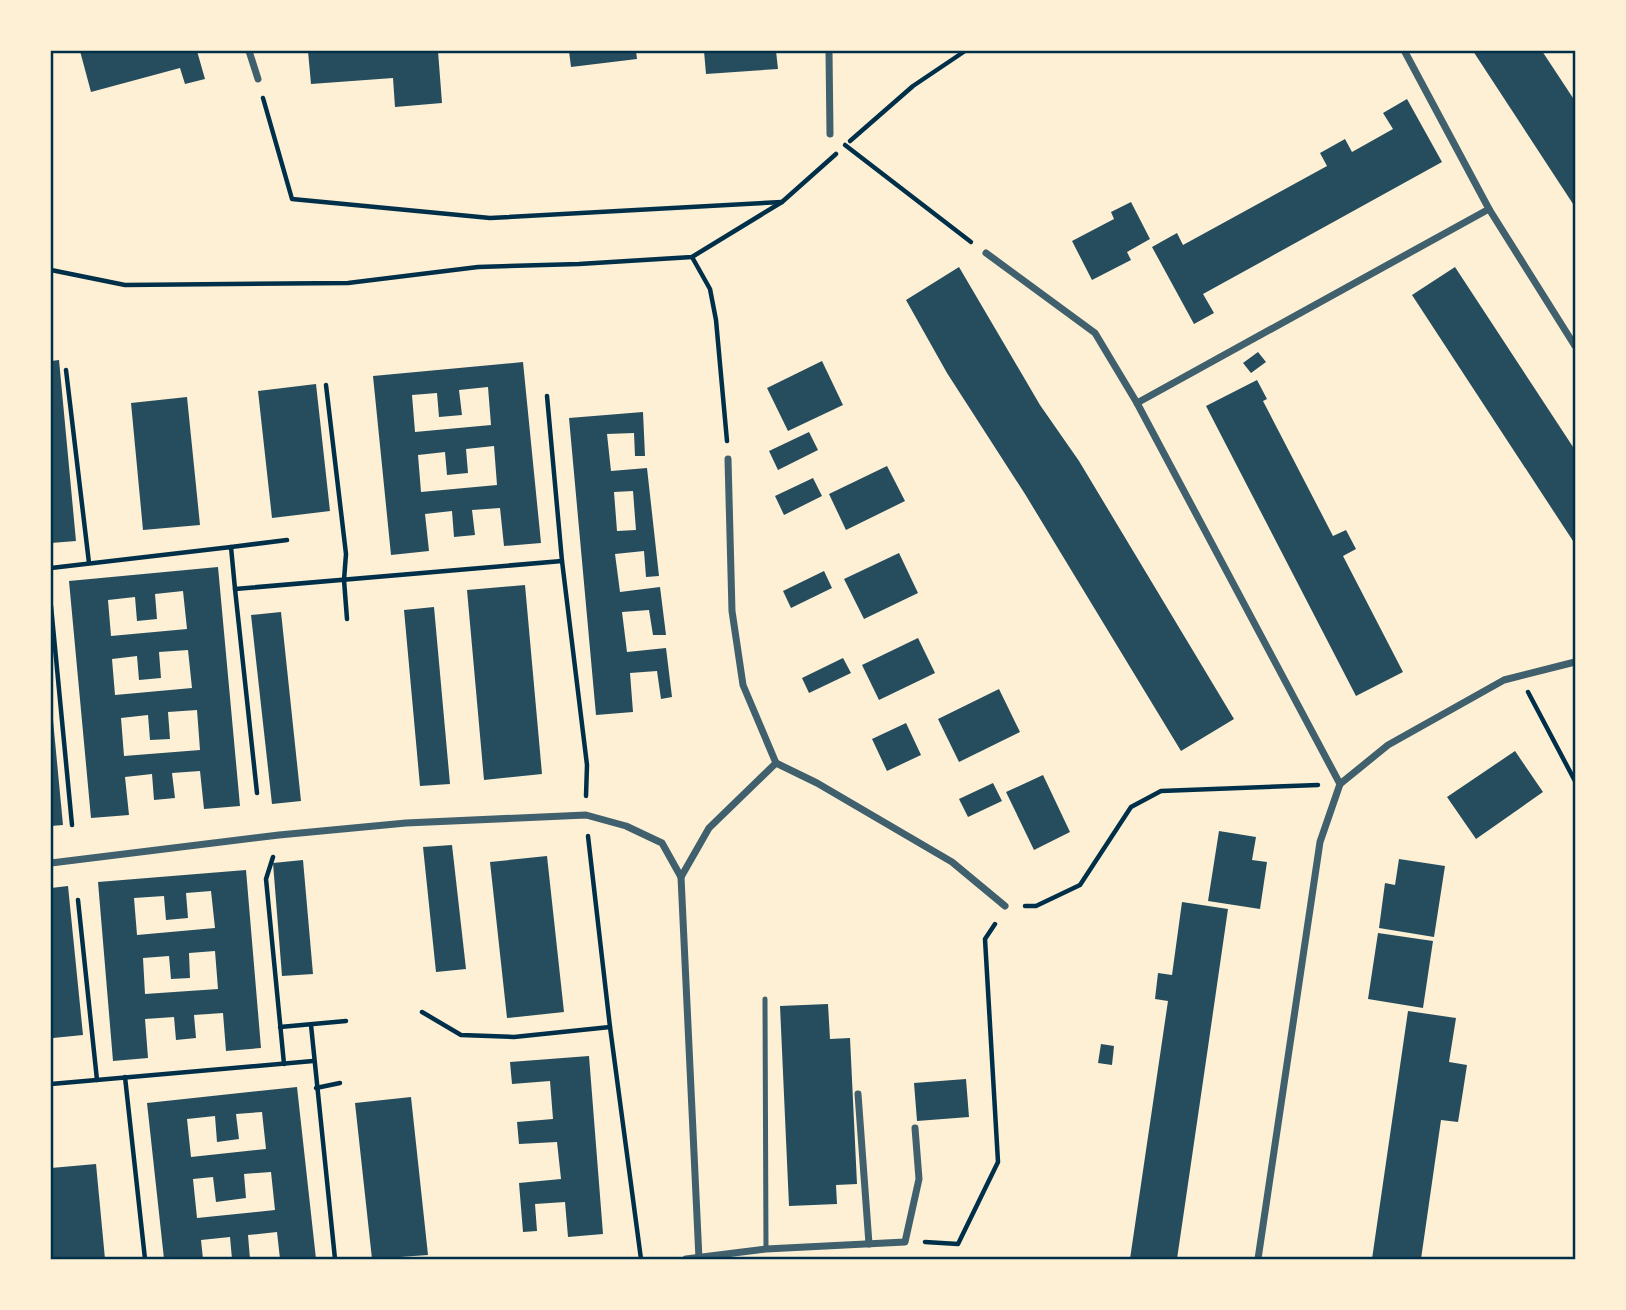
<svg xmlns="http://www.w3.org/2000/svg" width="1626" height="1310" viewBox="0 0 1626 1310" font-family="Poppins,sans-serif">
	<rect width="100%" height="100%" fill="#fdf0d5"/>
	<g fill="#264d5e" fill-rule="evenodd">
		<polygon points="80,51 197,51 205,79 185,84 180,68 91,92"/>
		<polygon points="308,51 438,51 442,103 395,107 393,78 311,84"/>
		<polygon points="569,51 636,51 637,59 571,67"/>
		<polygon points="704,51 776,51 778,69 706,74"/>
		<polygon points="1473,51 1542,51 1575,101 1575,207"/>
		<polygon points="1407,99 1442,162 1203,294 1214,313 1194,324 1152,247 1177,233 1183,245 1327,166 1320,153 1345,139 1352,152 1393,129 1383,113"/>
		<polygon points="1131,202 1150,239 1127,252 1131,260 1092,280 1072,241 1114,219 1111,212"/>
		<polygon points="959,267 1040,405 1079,461 1234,719 1181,751 1025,494 947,373 906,300"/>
		<polygon points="1455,267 1575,450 1575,544 1412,295"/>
		<polygon points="1258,352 1266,362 1251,373 1243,363"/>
		<polygon points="59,360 76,541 51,543 51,361"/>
		<polygon points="822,361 843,405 788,431 767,388"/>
		<path d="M 523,362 L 541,543 L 504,546 L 500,508 L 472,510 L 475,535 L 454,537 L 452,511 L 425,514 L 429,551 L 391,555 L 373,376 ZM 488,387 L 491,425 L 415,432 L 412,395 L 437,393 L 439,417 L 462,415 L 459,390 ZM 494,446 L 497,485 L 421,492 L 418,455 L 445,452 L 447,475 L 468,473 L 466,449 Z"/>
		<polygon points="1257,380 1267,399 1263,401 1333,536 1346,530 1356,549 1343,556 1403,672 1356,696 1206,406"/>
		<polygon points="316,384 330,511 272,518 258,391"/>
		<polygon points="187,397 200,525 143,530 131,403"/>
		<path d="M 643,412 L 645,456 L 635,456 L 634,433 L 607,434 L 611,471 L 647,468 L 659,576 L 646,577 L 644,551 L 615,554 L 620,592 L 660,587 L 666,635 L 653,635 L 649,610 L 622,612 L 627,652 L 666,648 L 672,697 L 661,699 L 657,671 L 630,673 L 633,712 L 596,715 L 569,418 ZM 633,491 L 636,530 L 617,531 L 614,492 Z"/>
		<polygon points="809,432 818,450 778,470 769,451"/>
		<polygon points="887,466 905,501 846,530 829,494"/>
		<polygon points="813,478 822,496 784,515 775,496"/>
		<polygon points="899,553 918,593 864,619 844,579"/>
		<path d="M 218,567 L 240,806 L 204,809 L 200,771 L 172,773 L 175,798 L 154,800 L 152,774 L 125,777 L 129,815 L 91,818 L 69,581 ZM 183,591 L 187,629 L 111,636 L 108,600 L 135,597 L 137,621 L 157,619 L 155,594 ZM 188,650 L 192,688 L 115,695 L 112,659 L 137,656 L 139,680 L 161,678 L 159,652 ZM 197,710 L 200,750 L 124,756 L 121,718 L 148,715 L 150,740 L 170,739 L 168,712 Z"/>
		<polygon points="824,571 832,588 791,608 783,591"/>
		<polygon points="525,585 542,774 484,780 467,590"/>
		<polygon points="434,607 450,784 420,786 404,610"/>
		<polygon points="281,612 301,801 272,804 251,615"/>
		<polygon points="918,638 935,673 879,700 862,665"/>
		<polygon points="843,658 851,673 809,693 802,678"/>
		<polygon points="999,689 1020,732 959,762 938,719"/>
		<polygon points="51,720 53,720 63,825 51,826"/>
		<polygon points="906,723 921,755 887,771 872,739"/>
		<polygon points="1515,751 1543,792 1476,839 1447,797"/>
		<polygon points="1043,775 1070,832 1034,850 1006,792"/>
		<polygon points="993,783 1002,801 968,817 959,799"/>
		<polygon points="1219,831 1256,837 1252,860 1267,862 1260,909 1208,901"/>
		<polygon points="452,845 466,969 436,972 423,847"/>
		<polygon points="547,856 564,1012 507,1018 490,862"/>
		<polygon points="1399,859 1445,866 1434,937 1379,928 1385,883 1395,885"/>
		<polygon points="303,860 313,974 282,976 273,863"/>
		<path d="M 246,870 L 261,1048 L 226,1051 L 223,1013 L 194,1015 L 196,1038 L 176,1040 L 174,1017 L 145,1019 L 148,1058 L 113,1061 L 98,882 ZM 211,891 L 215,928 L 137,935 L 134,898 L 164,896 L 166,920 L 188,918 L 186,893 ZM 215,951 L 218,989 L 145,994 L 143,958 L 169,956 L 171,979 L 190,978 L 189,953 Z"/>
		<polygon points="68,886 83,1035 53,1038 51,1013 51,888"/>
		<polygon points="1182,902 1228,909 1207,1054 1177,1259 1130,1259 1168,1001 1155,999 1158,973 1172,975"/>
		<polygon points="1378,933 1433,941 1423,1008 1368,999"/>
		<polygon points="828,1004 830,1039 850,1038 857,1184 836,1185 837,1204 789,1206 780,1006"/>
		<polygon points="1408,1011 1456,1018 1449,1062 1467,1065 1463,1091 1458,1122 1441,1120 1421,1259 1372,1259"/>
		<polygon points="1101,1044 1114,1046 1112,1065 1098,1063"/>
		<polygon points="589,1056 603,1234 568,1237 565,1202 535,1204 537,1231 523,1232 519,1183 561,1179 557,1142 519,1144 517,1122 553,1119 550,1081 512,1084 510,1062"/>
		<polygon points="966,1079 969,1117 917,1121 914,1083"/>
		<path d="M 297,1087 L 316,1259 L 280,1259 L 277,1232 L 248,1235 L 250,1259 L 232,1259 L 230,1237 L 201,1240 L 203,1259 L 164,1259 L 147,1103 ZM 262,1112 L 266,1149 L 191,1157 L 187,1119 L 215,1116 L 217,1142 L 239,1139 L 236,1114 ZM 271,1172 L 275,1210 L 197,1218 L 193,1179 L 213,1177 L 216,1202 L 246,1198 L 244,1174 Z"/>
		<polygon points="411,1097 428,1255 372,1259 355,1103"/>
		<polygon points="96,1164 105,1259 51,1259 51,1168"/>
	</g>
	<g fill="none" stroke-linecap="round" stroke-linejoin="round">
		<g stroke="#003049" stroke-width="4.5">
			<polyline points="263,98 292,199 490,218 782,202"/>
			<polyline points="850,141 913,86 965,51"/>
			<polyline points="845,145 971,242"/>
			<polyline points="692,257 710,289 716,320 727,441"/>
			<polyline points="51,270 125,285 348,283 478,267 579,264 692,257 782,202 836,154"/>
			<polyline points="66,370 89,563"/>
			<polyline points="326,385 346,554 344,580 347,619"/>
			<polyline points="547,396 562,561 587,765 586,796"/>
			<polyline points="231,547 287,540"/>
			<polyline points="51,568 231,547 235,589 562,561"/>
			<polyline points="235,589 257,793"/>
			<polyline points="51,606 72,825"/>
			<polyline points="1528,692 1575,781"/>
			<polyline points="588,836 610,1027 641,1259"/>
			<polyline points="273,857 266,879 284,1064"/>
			<polyline points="78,900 97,1080"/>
			<polyline points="1025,906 1036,906 1080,885 1131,807 1161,791 1318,785"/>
			<polyline points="422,1012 461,1035 514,1037 610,1027"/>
			<polyline points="311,1025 335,1259"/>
			<polyline points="280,1027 346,1021"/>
			<polyline points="125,1077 145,1259"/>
			<polyline points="51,1084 313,1061"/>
			<polyline points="316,1088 340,1083"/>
			<polyline points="925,1242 958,1244 998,1162 985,939 995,924"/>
		</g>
		<polyline stroke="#3f606c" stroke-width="5" points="765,999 766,1249"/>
		<g stroke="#3f606c" stroke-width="7">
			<polyline points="249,51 258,79"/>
			<polyline points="829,51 830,134"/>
			<polyline points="1405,52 1489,209"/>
			<polyline points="986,253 1095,333 1137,403 1340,784 1320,842 1258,1259"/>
			<polyline points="1137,403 1489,209 1575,346"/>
			<polyline points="776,763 817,783 952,862 1005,906"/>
			<polyline points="1340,784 1388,745 1504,680 1575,662"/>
			<polyline points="51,863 279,835 406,823 586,815 626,826 662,843 681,877 699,1259"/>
			<polyline points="681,877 709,828 776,763 743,685 732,611 728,459"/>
			<polyline points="858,1094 869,1244"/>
			<polyline points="686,1259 766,1249 905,1242 919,1179 915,1128"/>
		</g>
	</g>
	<rect width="1626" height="1310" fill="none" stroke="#fdf0d5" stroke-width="105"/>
	<rect x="52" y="52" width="1522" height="1206" fill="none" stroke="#003049" stroke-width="2.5"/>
</svg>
